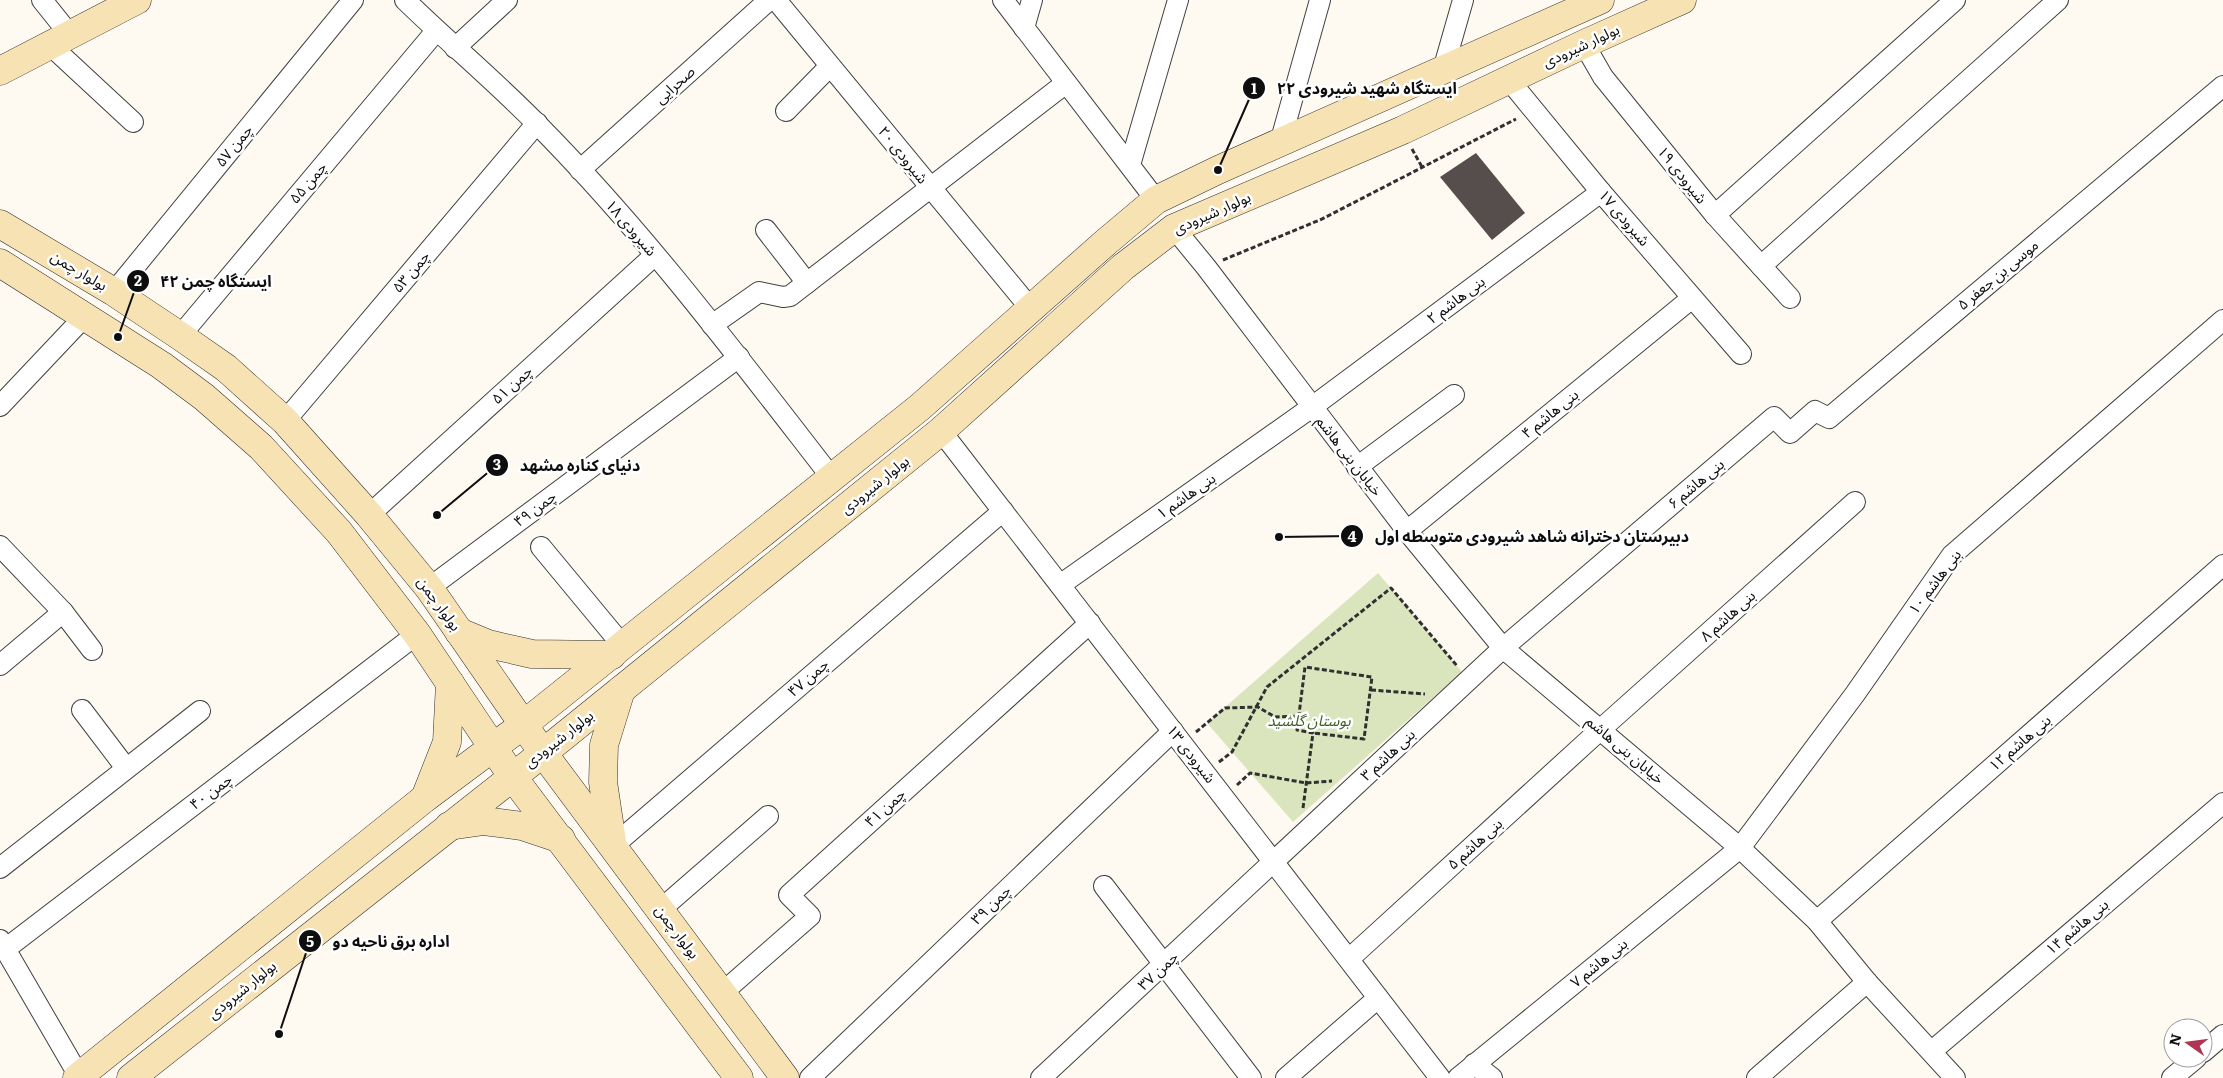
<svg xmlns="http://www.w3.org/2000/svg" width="2223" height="1078" viewBox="0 0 2223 1078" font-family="Literata,'Noto Sans Arabic',serif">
	<rect width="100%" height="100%" fill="#fef9f1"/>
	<polygon fill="#dae5be" points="1378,573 1462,672 1293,822 1207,723"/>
	<polygon fill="#564e4c" points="1476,153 1525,213 1492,240 1440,177"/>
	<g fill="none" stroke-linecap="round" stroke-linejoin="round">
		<defs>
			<g id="street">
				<polyline points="42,0 70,35"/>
				<path d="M 405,0 C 448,42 495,81 537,124 C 645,233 738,357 832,478"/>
				<polyline points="776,0 1031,309"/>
				<polyline points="1003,0 1156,200"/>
				<polyline points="1024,28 1032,0"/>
				<polyline points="1584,44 1603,77 1715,215 1790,298"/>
				<polyline points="50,45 133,122"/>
				<polyline points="455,48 507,0"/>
				<polyline points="1443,70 1463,0"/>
				<polyline points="1509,80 1601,192 1741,354"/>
				<polyline points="786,111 830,66"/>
				<polyline points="1280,143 1320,0"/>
				<polyline points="1130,165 1178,0"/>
				<polyline points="580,170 769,0"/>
				<polyline points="1715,215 1955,0"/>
				<polyline points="1174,228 1206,267 1407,531 1503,648 1740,848 1817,921 1867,982 1955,1078"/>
				<polyline points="766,230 807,283"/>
				<polyline points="1761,266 2058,0"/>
				<polyline points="114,292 353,0"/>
				<polyline points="712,325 759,292 783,297 790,296 1066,83"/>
				<polyline points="180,336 436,31"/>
				<polyline points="0,406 85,316"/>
				<polyline points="285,421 537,123"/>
				<polyline points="941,431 1440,1078"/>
				<polyline points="1357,467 1454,395"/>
				<polyline points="369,515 655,255"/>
				<polyline points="1407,531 1692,298"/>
				<polyline points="0,546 63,612 92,650"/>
				<polyline points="541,547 623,646"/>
				<polyline points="1060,585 1312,407 1601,192"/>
				<polyline points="429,588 739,357"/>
				<polyline points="0,665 63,612"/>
				<polyline points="82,710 126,768"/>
				<polyline points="613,846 1003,511"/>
				<polyline points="0,868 200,711"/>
				<polyline points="1104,886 1251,1078"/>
				<polyline points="660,910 768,816"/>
				<polyline points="1817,921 2223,565"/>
				<polyline points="0,940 79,1076"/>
				<polyline points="4,950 417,634"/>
				<polyline points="1349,959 1601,729 1855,502"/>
				<polyline points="722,993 810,916 789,895 1090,623"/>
				<polyline points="1932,1051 2223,803"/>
				<polyline points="2203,1052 2223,1035"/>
				<polyline points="1474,1064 1492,1078"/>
				<polyline points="810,1078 1173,731"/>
				<polyline points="1041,1078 1503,648 1774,417 1790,433 1815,411 1829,418 2223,86"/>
				<polyline points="1286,1078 1378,998"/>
				<polyline points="1458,1078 1740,848 1855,694 1952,555 2223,320"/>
				<polyline points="1757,1078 1867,982"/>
				<polyline points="2172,1078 2196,1058"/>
			</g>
			<g id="secondary">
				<polyline points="0,71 137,0"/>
				<polyline points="0,224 114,292 180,336 226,368 285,421 369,515 429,588 543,753 785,1078"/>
				<polyline points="0,263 161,365 204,397 261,447 339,532 417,634 512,776 739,1078"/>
				<polyline points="459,632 488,644 532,654 612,655"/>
				<polyline points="425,798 447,742 450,683"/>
				<polyline points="449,826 484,821 522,826 561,839"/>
				<polyline points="612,842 603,782 604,745 621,690"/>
				<polyline points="77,1078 425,798 523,725 920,407 1106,242 1156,200 1218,170 1600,0"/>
				<polyline points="131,1078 543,753 941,431 1123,267 1174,228 1403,130 1584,44 1682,0"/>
			</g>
		</defs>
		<use href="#street" stroke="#414141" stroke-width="22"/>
		<use href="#secondary" stroke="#303030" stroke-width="29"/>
		<g stroke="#303030" stroke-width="3" stroke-dasharray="5 2.5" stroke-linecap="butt">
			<polyline points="1412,149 1422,167"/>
			<polyline points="1223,260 1322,219 1516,119"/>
			<polyline points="1371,690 1425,694"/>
			<polyline points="1196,732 1225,708 1258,707 1275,717 1299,716"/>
			<polyline points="1219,762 1232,752 1267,687 1391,588 1458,667"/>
			<polyline points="1237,785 1250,773 1306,783 1332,781"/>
			<polyline points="1303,808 1313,733 1297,730 1305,667 1372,677 1364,739 1313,733"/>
		</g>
		<use href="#street" stroke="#fff" stroke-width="20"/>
		<use href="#secondary" stroke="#f7e2b3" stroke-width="28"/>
	</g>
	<g text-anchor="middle" stroke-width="5" stroke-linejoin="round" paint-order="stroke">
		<g font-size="15" fill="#0e0e0e" stroke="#fff">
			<text transform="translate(1581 46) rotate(-25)" y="5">بولوار شیرودی</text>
			<text transform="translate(675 85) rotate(-42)" y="5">صحرایی</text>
			<text transform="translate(234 146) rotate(-51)" y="5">چمن ۵۷</text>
			<text transform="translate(903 155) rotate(51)" y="5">شیرودی ۲۰</text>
			<text transform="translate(1682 175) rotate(51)" y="5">شیرودی ۱۹</text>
			<text transform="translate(308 183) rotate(-50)" y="5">چمن ۵۵</text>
			<text transform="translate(1212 213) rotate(-24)" y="5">بولوار شیرودی</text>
			<text transform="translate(1624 218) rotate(49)" y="5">شیرودی ۱۷</text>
			<text transform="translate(631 228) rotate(49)" y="5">شیرودی ۱۸</text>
			<text transform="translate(79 271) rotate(31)" y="5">بولوار چمن</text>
			<text transform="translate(411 272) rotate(-50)" y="5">چمن ۵۳</text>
			<text transform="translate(1998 275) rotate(-40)" y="5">موسی بن جعفر ۵</text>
			<text transform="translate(1456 300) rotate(-37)" y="5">بنی هاشم ۲</text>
			<text transform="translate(512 385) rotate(-42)" y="5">چمن ۵۱</text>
			<text transform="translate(1550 414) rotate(-39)" y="5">بنی هاشم ۴</text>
			<text transform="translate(1349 456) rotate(52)" y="5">خیابان بنی هاشم</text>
			<text transform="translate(1696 484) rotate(-40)" y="5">بنی هاشم ۶</text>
			<text transform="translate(875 485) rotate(-39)" y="5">بولوار شیرودی</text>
			<text transform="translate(1186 496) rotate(-35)" y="5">بنی هاشم ۱</text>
			<text transform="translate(535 509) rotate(-37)" y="5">چمن ۴۹</text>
			<text transform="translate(1935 582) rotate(-53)" y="5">بنی هاشم ۱۰</text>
			<text transform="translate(439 604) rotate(54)" y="5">بولوار چمن</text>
			<text transform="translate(1728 616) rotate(-42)" y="5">بنی هاشم ۸</text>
			<text transform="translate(808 678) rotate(-41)" y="5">چمن ۴۷</text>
			<text transform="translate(559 739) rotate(-38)" y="5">بولوار شیرودی</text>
			<text transform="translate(2020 743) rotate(-41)" y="5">بنی هاشم ۱۲</text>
			<text transform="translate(1625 750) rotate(40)" y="5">خیابان بنی هاشم</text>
			<text transform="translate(1191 754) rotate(52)" y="5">شیرودی ۱۳</text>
			<text transform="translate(1388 755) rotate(-43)" y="5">بنی هاشم ۳</text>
			<text transform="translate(211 792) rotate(-37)" y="5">چمن ۴۰</text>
			<text transform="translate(885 808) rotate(-42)" y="5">چمن ۴۱</text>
			<text transform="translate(1475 844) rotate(-42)" y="5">بنی هاشم ۵</text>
			<text transform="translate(991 905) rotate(-44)" y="5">چمن ۳۹</text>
			<text transform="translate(2077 927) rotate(-40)" y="5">بنی هاشم ۱۴</text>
			<text transform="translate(677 932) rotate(53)" y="5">بولوار چمن</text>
			<text transform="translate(1599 963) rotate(-39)" y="5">بنی هاشم ۷</text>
			<text transform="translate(1158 971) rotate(-43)" y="5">چمن ۳۷</text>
			<text transform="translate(242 990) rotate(-39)" y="5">بولوار شیرودی</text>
		</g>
		<g font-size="15" font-style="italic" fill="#3d6025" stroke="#fff">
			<text x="1309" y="726">بوستان گلشید</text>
		</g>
	</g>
	<path fill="none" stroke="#0e0e0e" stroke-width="2" d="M1218 170L1254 88M118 337L138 281M437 515L497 465M1279 537L1352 536M279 1034L310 941"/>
	<g fill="#0e0e0e" stroke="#fff" stroke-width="2">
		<circle cx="1218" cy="170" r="5"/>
		<circle cx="118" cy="337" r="5"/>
		<circle cx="437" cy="515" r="5"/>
		<circle cx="1279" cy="537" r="5"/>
		<circle cx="279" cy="1034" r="5"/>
		<circle cx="1254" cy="88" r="12"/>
		<circle cx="138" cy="281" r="12"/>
		<circle cx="497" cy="465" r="12"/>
		<circle cx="1352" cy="536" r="12"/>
		<circle cx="310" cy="941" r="12"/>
	</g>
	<g font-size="15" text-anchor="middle" font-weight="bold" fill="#fff">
		<text x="1254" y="94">1</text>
		<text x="138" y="286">2</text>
		<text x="497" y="470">3</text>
		<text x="1352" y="542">4</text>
		<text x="310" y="947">5</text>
	</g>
	<g font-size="16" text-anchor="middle" font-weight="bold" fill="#0e0e0e" stroke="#fff" stroke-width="5" stroke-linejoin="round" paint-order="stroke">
		<text x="1367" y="94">ایستگاه شهید شیرودی ۲۲</text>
		<text x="216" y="287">ایستگاه چمن ۴۲</text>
		<text x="580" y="471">دنیای کناره مشهد</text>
		<text x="1532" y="542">دبیرستان دخترانه شاهد شیرودی متوسطه اول</text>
		<text x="391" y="947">اداره برق ناحیه دو</text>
	</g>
	<g transform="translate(2188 1043) rotate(284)"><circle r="24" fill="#ffffff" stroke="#9f9f9f"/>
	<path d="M0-4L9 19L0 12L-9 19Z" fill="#b13452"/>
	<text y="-8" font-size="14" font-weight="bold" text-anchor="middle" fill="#0e0e0e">N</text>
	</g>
</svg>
